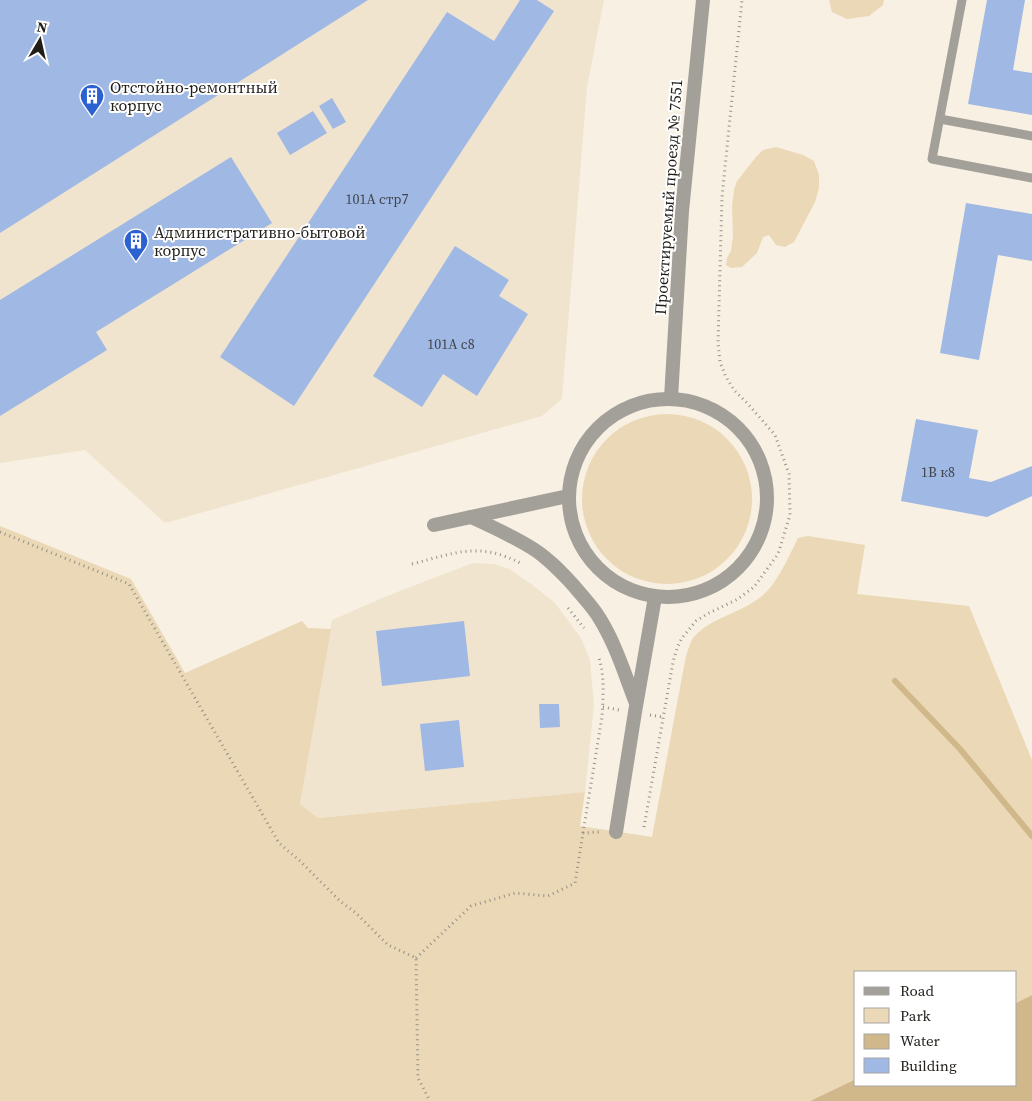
<svg xmlns="http://www.w3.org/2000/svg" width="1032" height="1101" viewBox="0 0 1032 1101" font-family="'Source Serif 4',serif">
	<rect width="100%" height="100%" fill="#f8f0e2"/>
	<g fill="#f0e4cf">
		<polygon points="0,0 604,0 587,87 562,399 542,416 165,523 85,450 0,463"/>
		<polygon points="473,563 495,564 509,569 534,586 555,603 581,638 590,660 594,705 585,792 318,818 300,804 332,620 387,596"/>
	</g>
	<g fill="#ead8b7">
		<polygon points="829,0 884,0 883,5 869,16 847,19 832,12"/>
		<polygon points="776,147 803,155 814,161 819,175 819,188 815,202 794,242 785,247 776,245 769,235 763,237 757,253 742,267 731,268 726,265 727,258 731,251 733,236 732,206 734,190 737,181 756,157 763,150"/>
		<circle cx="667" cy="499" r="85"/>
		<path d="M 0,526 L 131,579 L 185,673 L 302,621 L 308,628 L 331,629 L 300,804 L 318,818 L 585,792 L 580,826 L 652,837 L 686,656 C 688,650 690,643 693,638 C 709,618 742,613 762,596 C 777,584 789,556 798,538 L 808,536 L 865,545 L 857,594 L 969,606 L 1032,760 L 1032,995 L 1016,1003 L 1016,972 L 856,972 L 856,1079 L 810,1101 L 0,1101 Z"/>
	</g>
	<polygon fill="#d1b88a" points="1032,995 1032,1101 810,1101 856,1079 856,1085 1016,1085 1016,1003"/>
	<g fill="none" stroke-linecap="round" stroke-linejoin="round">
		<polyline stroke="#d1b88a" stroke-width="6" points="895,681 960,749 1032,836"/>
	</g>
	<g fill="#a0b8e4">
		<polygon points="0,0 368,0 0,233"/>
		<polygon points="520,0 537,0 554,11 294,406 220,357 447,12 494,41"/>
		<polygon points="987,0 1025,0 1013,70 1032,73 1032,115 968,104"/>
		<polygon points="332,98 346,122 333,129 319,106"/>
		<polygon points="313,111 327,133 290,155 277,133"/>
		<polygon points="231,157 272,223 96,332 107,350 0,416 0,300"/>
		<polygon points="966,203 1032,214 1032,261 998,255 979,360 940,353"/>
		<polygon points="455,246 509,280 499,296 528,314 477,396 443,374 422,407 373,376"/>
		<polygon points="916,419 978,430 969,478 991,482 1032,466 1032,496 987,517 901,501"/>
		<polygon points="464,621 470,676 382,686 376,631"/>
		<polygon points="539,704 559,704 560,727 540,728"/>
		<polygon points="459,720 464,767 425,771 420,724"/>
	</g>
	<g fill="none" stroke-linecap="round" stroke-linejoin="round">
		<g stroke="#969086" stroke-width="3" stroke-dasharray="1 4" stroke-linecap="butt">
			<polyline points="0,532 129,584 279,843 300,861 340,901 356,913 388,945 416,958 418,1078 430,1101"/>
			<path d="M 412,564 C 455,553 479,541 522,564"/>
			<polyline points="568,608 584,628"/>
			<polyline points="603,707 619,710"/>
			<polyline points="650,715 663,717"/>
			<polyline points="644,827 673,662 677,648 682,638 696,621 707,614 738,599 754,587 778,554 790,515 789,474 775,435 748,404 734,390 726,377 720,362 718,343 722,197 742,0"/>
			<path d="M 583,833 L 602,717 C 603,698 605,677 599,658"/>
			<polyline points="416,958 471,906 515,893 548,896 575,883 583,833 600,832"/>
		</g>
		<g stroke="#a3a09a" stroke-width="9">
			<polyline points="962,0 932,159 1032,178"/>
			<polyline points="940,119 1032,136"/>
		</g>
		<g stroke="#a3a09a" stroke-width="14">
			<polyline points="671,398 682,211 703,0"/>
			<circle cx="668" cy="498" r="99"/>
			<path d="M 471,517 C 493,527 515,537 535,550 C 550,560 562,573 574,586 C 583,597 593,607 600,619 C 616,645 625,675 636,703"/>
			<polyline points="434,525 568,496"/>
			<polyline points="616,832 635,712 655,597"/>
		</g>
	</g>
	<defs>
		<symbol id="building-pin" viewBox="-11 -11 22 30"><path d="M0 17L-7.5 6A9.5 9.5 0 1 1 7.5 6Z" fill="#2b62d0" stroke="#fff"/><path d="M-4-6H4V6H1V3H-1V6H-4ZM-2.5-4.3h1.7v1.8h-1.7ZM.8-4.3h1.7v1.8H.8ZM-2.5-1h1.7V.8h-1.7ZM.8-1h1.7V.8H.8Z" fill="#fff"/></symbol>
	</defs>
	<g fill-rule="evenodd">
		<use href="#building-pin" x="78" y="82" width="28" height="38"/>
		<use href="#building-pin" x="122" y="227" width="28" height="38"/>
	</g>
	<g text-anchor="middle" stroke-width="4" stroke-linejoin="round" paint-order="stroke">
		<g font-size="14" fill="#40444b">
			<text x="377" y="204">101А стр7</text>
			<text x="451" y="349">101А с8</text>
			<text x="938" y="477">1В к8</text>
		</g>
		<g font-size="16" fill="#201d18" stroke="#fff" text-anchor="start">
			<text x="110" y="93">Отстойно-ремонтный<tspan x="110" dy="18">корпус</tspan></text>
			<text x="154" y="238">Административно-бытовой<tspan x="154" dy="18">корпус</tspan></text>
		</g>
		<g font-size="16" fill="#201d18" stroke="#fff">
			<text transform="translate(668 197) rotate(-86)" y="6">Проектируемый проезд № 7551</text>
		</g>
	</g>
	<rect x="854" y="971" width="162" height="115" fill="#ffffff" stroke="#a6a5a3"/>
	<rect x="864" y="987" width="25" height="8" fill="#a3a09a" stroke="#a6a5a3"/>
	<text x="900" y="996" font-size="15" fill="#201d18">Road</text>
	<rect x="864" y="1008" width="25" height="15" fill="#ead8b7" stroke="#a6a5a3"/>
	<text x="900" y="1021" font-size="15" fill="#201d18">Park</text>
	<rect x="864" y="1034" width="25" height="15" fill="#d1b88a" stroke="#a6a5a3"/>
	<text x="900" y="1046" font-size="15" fill="#201d18">Water</text>
	<rect x="864" y="1058" width="25" height="15" fill="#a0b8e4" stroke="#a6a5a3"/>
	<text x="900" y="1071" font-size="15" fill="#201d18">Building</text>
	<g transform="translate(40 40) rotate(9)" stroke="#ffffff" stroke-width="4" paint-order="stroke">
	<path d="M0-4L9 19L0 12L-9 19Z" fill="#201d18"/>
	<text y="-8" font-size="14" font-weight="bold" text-anchor="middle" fill="#201d18">N</text>
	</g>
</svg>
